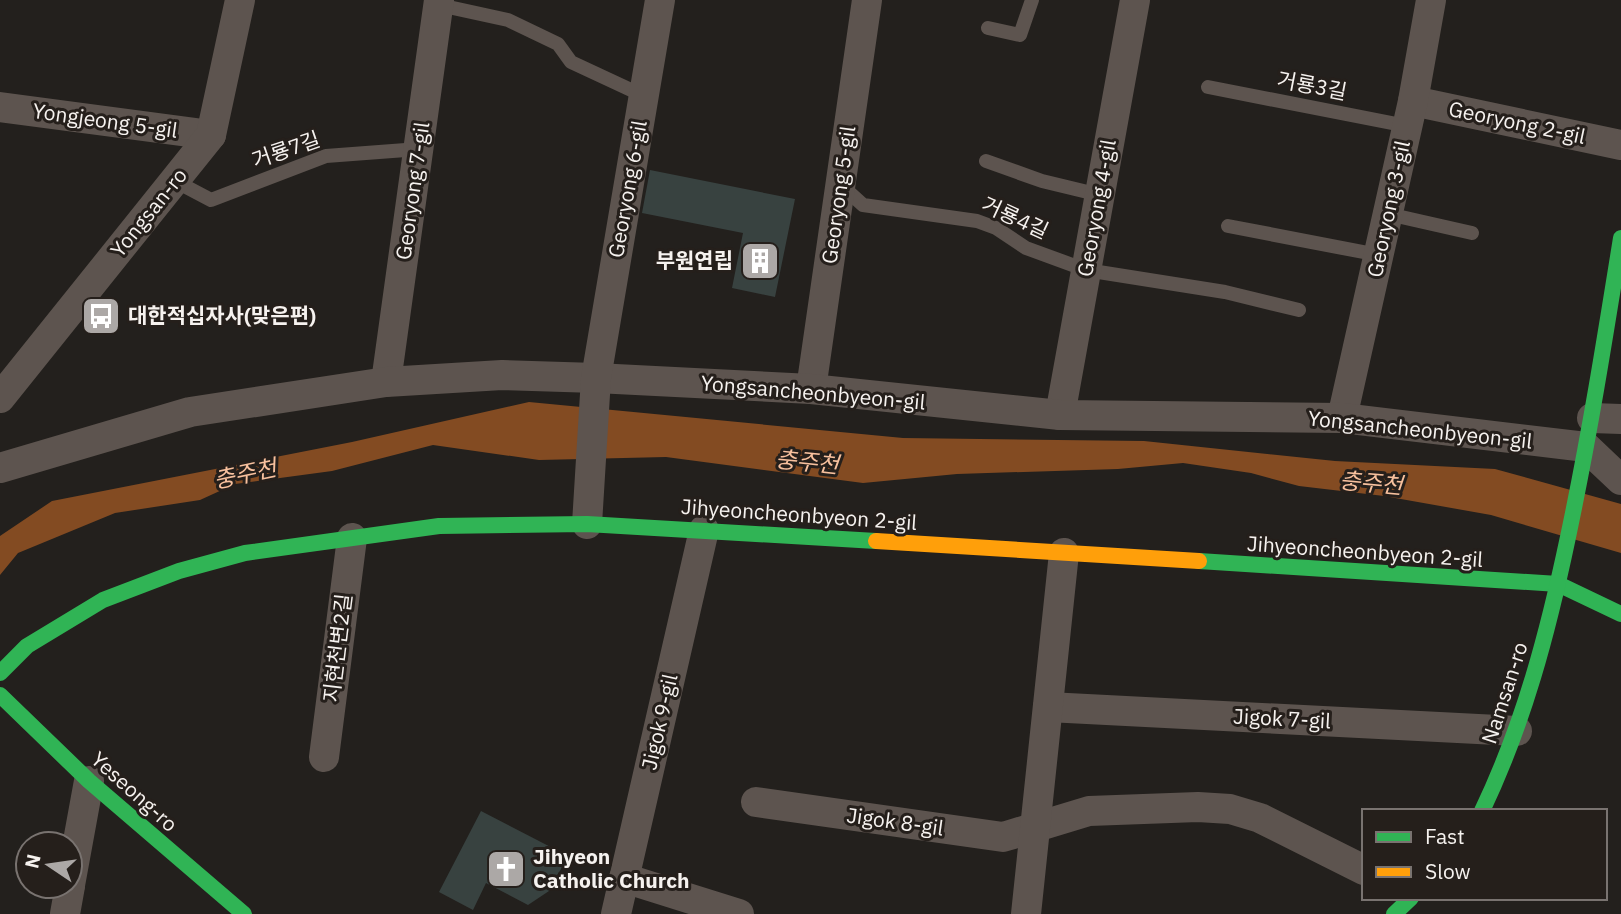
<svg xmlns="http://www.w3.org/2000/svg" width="1621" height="914" viewBox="0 0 1621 914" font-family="'IBM Plex Sans','Noto Sans KR',sans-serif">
	<rect width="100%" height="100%" fill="#23201d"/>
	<polygon fill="#834b22" points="529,402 903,438 1144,441 1335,461 1495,469 1621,504 1621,553 1491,515 1384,496 1299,486 1251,473 1183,463 1118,469 957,474 863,483 666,457 539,460 433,445 332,471 235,484 200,500 115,513 18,553 0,575 0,536 52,501 352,442"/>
	<g fill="#384240">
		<polygon points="650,170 795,199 775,297 732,288 743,233 642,213"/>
		<polygon points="481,811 568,856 549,891 528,905 486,883 473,910 439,892"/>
	</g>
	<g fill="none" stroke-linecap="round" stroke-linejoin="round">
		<g stroke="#5d544f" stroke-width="14">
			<polyline points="439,5 508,20 558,44 571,62 644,96"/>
			<polyline points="988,28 1020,35 1032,0"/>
			<polyline points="1208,87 1407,126"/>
			<polyline points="986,161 1042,181 1100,195"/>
			<polyline points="175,181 211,200 326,156 419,149"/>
			<polyline points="842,186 863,205 977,221 996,228 1026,248 1086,270 1225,292 1299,310"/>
			<polyline points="1388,214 1472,233"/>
			<polyline points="1228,226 1379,255"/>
		</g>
		<g stroke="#5d544f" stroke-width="30">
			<polyline points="1413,101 1621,145"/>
			<polyline points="0,107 211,135"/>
			<polyline points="386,382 439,0"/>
			<polyline points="811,389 867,0"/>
			<polyline points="0,398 211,135 240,0"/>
			<polyline points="1060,415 1135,0"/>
			<polyline points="1342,418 1413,101 1431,0"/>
			<polyline points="1592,418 1621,419"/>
			<polyline points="0,468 190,412 386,382 502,375 596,378 811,389 1060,415 1342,418 1586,447 1621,480"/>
			<polyline points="587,524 596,378 660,0"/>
			<polyline points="1048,707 1517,731"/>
			<polyline points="324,757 352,538"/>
			<polyline points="756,802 1003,837 1089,811 1198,807 1230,809 1260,818 1364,870"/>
			<polyline points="624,878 739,914"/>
			<polyline points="70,885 89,781"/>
			<polyline points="65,914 70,886"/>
			<polyline points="616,914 704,530"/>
			<polyline points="1026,914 1064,553"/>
		</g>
		<g stroke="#30b455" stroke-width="16">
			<polyline points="1199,561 1558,584 1621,614"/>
			<polyline points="0,673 27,646 103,600 179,571 245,553 439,526 587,524 876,541"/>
			<polyline points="0,695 89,781 244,914"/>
			<path d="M 1482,811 C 1524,723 1548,632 1568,537 C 1589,438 1605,338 1621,238"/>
			<polyline points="1394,914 1411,898"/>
		</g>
		<polyline stroke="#ff9f0a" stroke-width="16" points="876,541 1199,561"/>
	</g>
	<defs>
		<symbol id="building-square" viewBox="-11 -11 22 22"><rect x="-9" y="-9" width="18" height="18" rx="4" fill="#aca8a6" stroke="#251f1b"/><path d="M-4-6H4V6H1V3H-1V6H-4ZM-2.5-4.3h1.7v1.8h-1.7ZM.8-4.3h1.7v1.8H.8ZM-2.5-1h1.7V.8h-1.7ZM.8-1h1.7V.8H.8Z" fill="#fff"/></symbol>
		<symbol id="bus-square" viewBox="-11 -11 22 22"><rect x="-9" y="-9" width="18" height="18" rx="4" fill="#aca8a6" stroke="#251f1b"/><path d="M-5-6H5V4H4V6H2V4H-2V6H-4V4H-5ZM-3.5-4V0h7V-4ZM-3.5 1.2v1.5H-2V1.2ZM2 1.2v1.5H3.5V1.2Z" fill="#fff"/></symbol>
		<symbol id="church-square" viewBox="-11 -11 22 22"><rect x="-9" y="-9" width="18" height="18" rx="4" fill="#aca8a6" stroke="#251f1b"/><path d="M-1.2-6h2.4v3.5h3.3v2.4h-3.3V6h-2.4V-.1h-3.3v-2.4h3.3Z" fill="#fff"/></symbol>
	</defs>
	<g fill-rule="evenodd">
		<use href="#building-square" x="738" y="239" width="44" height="44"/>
		<use href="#bus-square" x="79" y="294" width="44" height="44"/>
		<use href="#church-square" x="484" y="847" width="44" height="44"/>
	</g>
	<g text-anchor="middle" stroke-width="6" stroke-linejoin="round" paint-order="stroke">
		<g font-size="21" fill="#f6f2ef" stroke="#251f1b">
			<text transform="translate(1312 86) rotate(11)" y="7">거룡3길</text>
			<text transform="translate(105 121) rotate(8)" y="7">Yongjeong 5-gil</text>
			<text transform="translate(1517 123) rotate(12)" y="7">Georyong 2-gil</text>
			<text transform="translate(286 150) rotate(-19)" y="7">거룡7길</text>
			<text transform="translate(628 189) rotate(-80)" y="7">Georyong 6-gil</text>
			<text transform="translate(413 191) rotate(-82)" y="7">Georyong 7-gil</text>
			<text transform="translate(839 195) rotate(-82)" y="7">Georyong 5-gil</text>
			<text transform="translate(1097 208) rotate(-80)" y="7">Georyong 4-gil</text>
			<text transform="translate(1389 209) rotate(-78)" y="7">Georyong 3-gil</text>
			<text transform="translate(149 213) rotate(-51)" y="7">Yongsan-ro</text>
			<text transform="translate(1015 218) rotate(25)" y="7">거룡4길</text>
			<text transform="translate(813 393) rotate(5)" y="7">Yongsancheonbyeon-gil</text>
			<text transform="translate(1420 430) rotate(6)" y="7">Yongsancheonbyeon-gil</text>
			<text transform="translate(799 515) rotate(4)" y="7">Jihyeoncheonbyeon 2-gil</text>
			<text transform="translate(1365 552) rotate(4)" y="7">Jihyeoncheonbyeon 2-gil</text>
			<text transform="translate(338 648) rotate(-83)" y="7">지현천변2길</text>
			<text transform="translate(1505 693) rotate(-72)" y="7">Namsan-ro</text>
			<text transform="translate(1282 719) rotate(3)" y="7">Jigok 7-gil</text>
			<text transform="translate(660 722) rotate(-77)" y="7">Jigok 9-gil</text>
			<text transform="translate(134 792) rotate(42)" y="7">Yeseong-ro</text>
			<text transform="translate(895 822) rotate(8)" y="7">Jigok 8-gil</text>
		</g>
		<g font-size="21" font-weight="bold" fill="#f6f2ef" stroke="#251f1b" text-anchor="start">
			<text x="733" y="268" text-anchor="end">부원연립</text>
			<text x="128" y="323">대한적십자사(맞은편)</text>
			<text x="533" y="864">Jihyeon<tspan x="533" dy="24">Catholic Church</tspan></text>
		</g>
		<g font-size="23" font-style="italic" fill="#f8c19e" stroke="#251f1b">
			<text transform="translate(807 462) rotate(6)" y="8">충주천</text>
			<text transform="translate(245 474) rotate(-12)" y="8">충주천</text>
			<text transform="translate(1371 483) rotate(5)" y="8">충주천</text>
		</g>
	</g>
	<rect x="1362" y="809" width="245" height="91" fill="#251f1b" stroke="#797370" stroke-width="2"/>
	<rect x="1376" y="832" width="35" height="10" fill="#30b455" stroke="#797370" stroke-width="2"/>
	<text x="1425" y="844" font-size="21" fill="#f6f2ef">Fast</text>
	<rect x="1376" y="867" width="35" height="10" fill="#ff9f0a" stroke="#797370" stroke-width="2"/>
	<text x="1425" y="879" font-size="21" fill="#f6f2ef">Slow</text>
	<g transform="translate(49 865) rotate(283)"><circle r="33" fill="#251f1b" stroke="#797370" stroke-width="2"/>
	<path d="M0-5L12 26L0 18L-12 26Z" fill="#aca8a6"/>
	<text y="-10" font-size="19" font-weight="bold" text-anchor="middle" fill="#f6f2ef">N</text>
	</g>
</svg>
